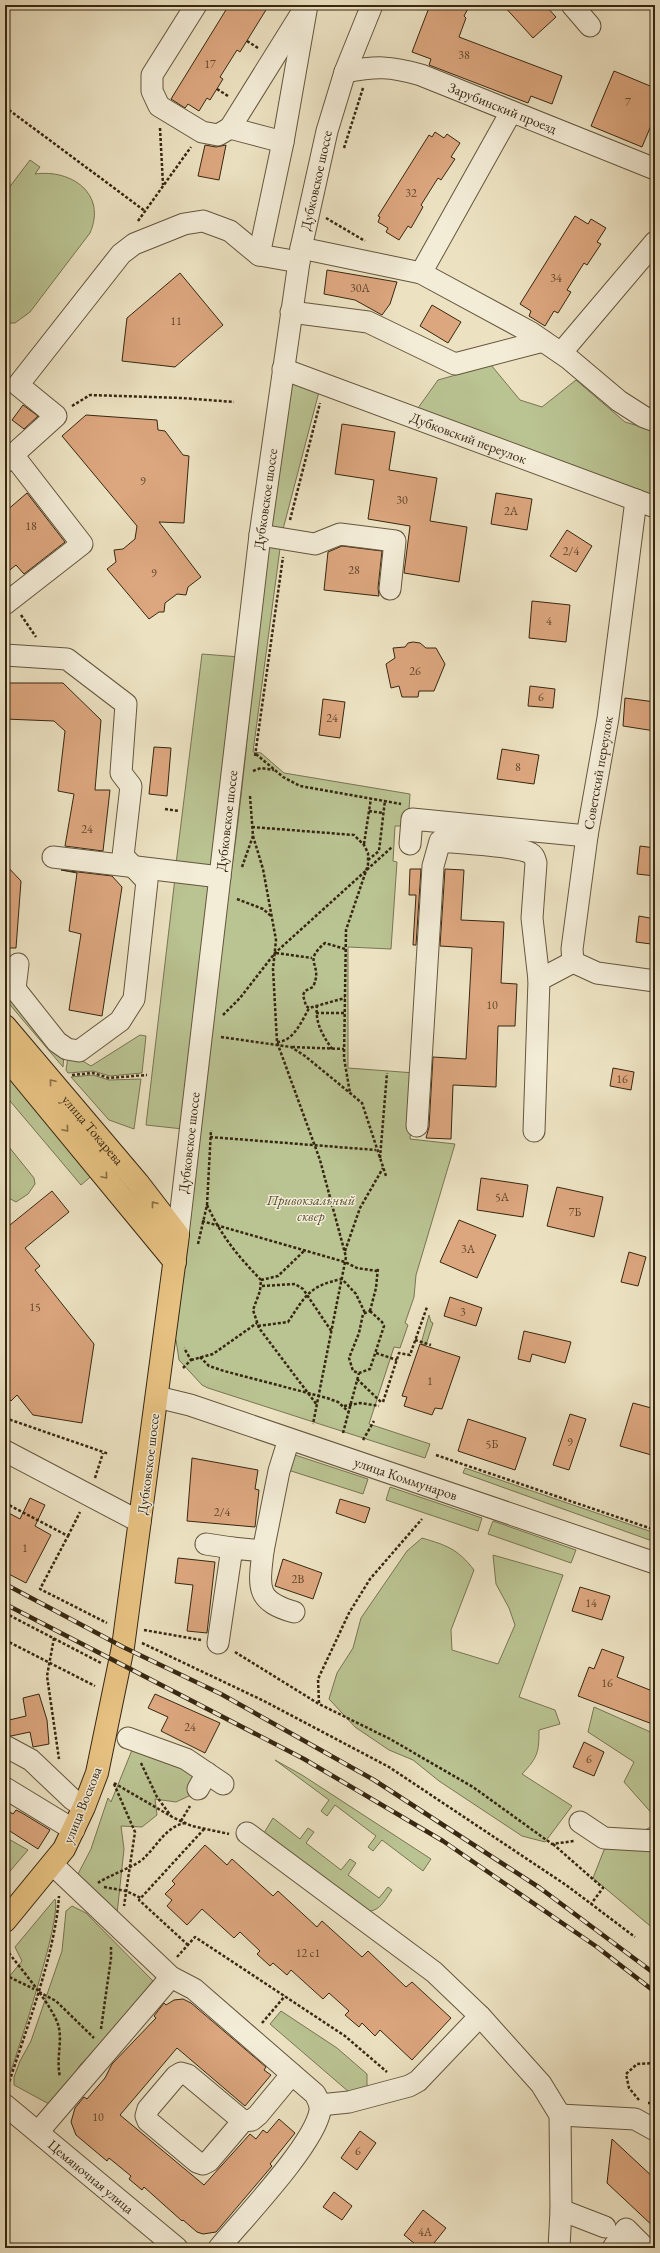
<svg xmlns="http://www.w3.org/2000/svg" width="660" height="2253" viewBox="0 0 660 2253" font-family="'EB Garamond',serif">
	<rect width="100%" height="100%" fill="#ece2c2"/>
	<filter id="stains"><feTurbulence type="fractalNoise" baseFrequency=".005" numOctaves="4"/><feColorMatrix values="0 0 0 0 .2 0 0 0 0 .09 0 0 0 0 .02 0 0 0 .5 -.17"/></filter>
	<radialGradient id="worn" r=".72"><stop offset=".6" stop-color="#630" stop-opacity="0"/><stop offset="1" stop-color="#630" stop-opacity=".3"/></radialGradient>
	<g fill="#bac392" stroke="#787552">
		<path d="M 30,160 L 40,167 L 35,174 C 72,169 107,194 90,233 L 30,312 L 15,323 L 5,323 L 5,193 Z"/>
		<polygon points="491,365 520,400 542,407 576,380 625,422 655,431 655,496 418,408 438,380"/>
		<polygon points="286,377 320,388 282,533 267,530"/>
		<path d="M 264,539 L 281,541 L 253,752 L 261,753 L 284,773 L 410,794 L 408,826 L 395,826 L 393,861 L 397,862 L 391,949 L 348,947 L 348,1068 L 415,1073 L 410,1139 L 455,1144 L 416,1275 L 414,1297 L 405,1323 L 408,1325 L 400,1348 L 394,1347 L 369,1424 L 430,1444 L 425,1458 L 208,1388 L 202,1385 L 179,1360 L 176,1340 L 174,1339 L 220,941 C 244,809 253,673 264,539 Z"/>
		<polygon points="202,654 240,657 215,869 176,864"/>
		<polygon points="175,878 212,882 183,1129 146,1125"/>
		<polygon points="5,986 64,1054 63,1067 5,999"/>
		<polygon points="140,1035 146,1036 142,1073 110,1076 93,1071 68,1073 66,1070 68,1057 76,1057 91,1066"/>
		<polygon points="5,1064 95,1173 81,1185 5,1095"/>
		<polygon points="93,1075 109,1080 141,1079 134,1129 109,1120 71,1077"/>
		<polygon points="5,1142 34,1178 35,1184 28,1194 16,1202 5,1196"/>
		<polygon points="429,1315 431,1322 433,1323 426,1345 421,1344"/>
		<polygon points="292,1454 368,1479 363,1494 288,1470"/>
		<polygon points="465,1468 655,1533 655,1542 463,1473"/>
		<polygon points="390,1487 482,1518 478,1531 386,1500"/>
		<polygon points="493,1521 576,1550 571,1563 488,1534"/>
		<path d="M 422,1538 C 446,1545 458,1549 474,1570 L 451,1630 L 452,1650 L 498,1664 L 515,1625 L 509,1608 L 496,1584 L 493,1555 L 563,1575 L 519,1697 L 555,1710 L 560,1724 L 539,1730 C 539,1752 538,1757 522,1774 L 572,1806 L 545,1842 L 522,1836 L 439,1781 L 413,1760 L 389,1750 L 355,1727 L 329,1699 L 337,1673 L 353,1648 L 361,1618 L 407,1551 Z"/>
		<polygon points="594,1707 655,1734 655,1817 624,1782 634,1762 588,1732"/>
		<polygon points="132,1750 196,1771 191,1795 176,1802 155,1799 157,1815 142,1827 121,1826 124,1849 117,1914 78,1874 91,1849 108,1798 111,1802"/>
		<polygon points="275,1760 302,1775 431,1859 423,1871 382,1840 373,1851 368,1847 376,1836 335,1805 327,1816 321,1811 329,1800"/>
		<path d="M 273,1818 L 300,1839 L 308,1828 L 314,1832 L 306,1843 L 341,1870 L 350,1859 L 356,1863 L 348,1875 L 379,1898 L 388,1887 L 392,1890 C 385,1900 379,1913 365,1911 L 264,1833 Z"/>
		<polygon points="655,1825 655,1930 593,1878 604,1850"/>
		<polygon points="5,1837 28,1850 5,1877"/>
		<path d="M 55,1899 C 62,1920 16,2055 7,2083 L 5,2082 L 5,1976 L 8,1978 L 22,1961 L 15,1947 Z"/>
		<polygon points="72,1906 86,1913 153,1981 114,2030 80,2065 57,2100 49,2104 14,2085 14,2077 20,2061 31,2041 62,1951 66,1911"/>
		<polygon points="281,2011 337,2048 367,2074 367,2087 349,2092 270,2024"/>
	</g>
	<g fill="#dca67e" stroke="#372711">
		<polygon points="229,5 269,5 240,52 237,50 220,77 223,79 210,100 207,98 199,111 188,104 185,108 171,99"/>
		<polygon points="430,5 470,5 464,16 466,18 459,37 562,76 552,104 531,96 528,103 429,65 431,59 412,52"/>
		<polygon points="503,5 545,5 556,17 533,38"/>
		<polygon points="614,71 655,88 655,116 642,147 591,126"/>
		<polygon points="435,132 444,138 447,134 460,143 451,157 455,159 441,180 438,178 421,205 423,207 411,228 408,226 399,240 386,232 388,228 378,222 380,217 378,216 429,135 432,137"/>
		<polygon points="205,145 216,147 226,145 219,180 198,176"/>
		<polygon points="575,216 588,224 591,219 606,228 597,242 601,244 587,265 584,263 567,290 571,292 558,313 554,311 545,326 529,316 531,311 520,304"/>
		<polygon points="327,270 397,282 390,304 382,315 355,300 324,294"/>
		<polygon points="180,273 223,325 175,367 122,361 127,318"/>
		<polygon points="432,305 461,322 448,343 420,326"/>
		<polygon points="23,405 38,416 24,429 12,420"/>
		<polygon points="86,415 157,420 158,430 165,431 183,455 189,456 184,523 159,522 201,577 188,587 186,595 177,594 165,603 164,612 159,612 149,619 107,569 116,562 114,550 123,549 135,539 137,526 62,436"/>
		<polygon points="342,424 395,432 389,470 437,478 430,521 467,527 459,582 404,573 410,526 368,519 374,480 335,474"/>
		<polygon points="27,493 65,542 24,574 16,565 5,574 5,512"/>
		<polygon points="496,493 532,499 527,530 491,524"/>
		<polygon points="567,530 592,546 576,572 550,556"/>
		<polygon points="342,546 382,551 378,588 379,596 324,590 328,552"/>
		<polygon points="532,601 570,605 566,642 529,638"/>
		<polygon points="413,642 420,643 426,648 436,648 445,664 434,691 419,691 418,697 402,697 399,686 391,688 386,664 395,658 393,648 405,647 408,643"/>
		<polygon points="5,683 63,683 101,720 95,790 110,790 103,851 65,846 74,794 58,791 65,731 54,721 5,719"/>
		<polygon points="530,686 555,689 553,708 528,706"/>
		<polygon points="625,698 655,702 655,731 623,726"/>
		<polygon points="323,699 345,702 340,738 319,735"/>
		<polygon points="154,747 171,748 167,796 149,794"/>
		<polygon points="502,749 539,755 534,784 497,779"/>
		<polygon points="640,846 655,848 655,876 637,874"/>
		<polygon points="5,864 21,881 16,948 5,948"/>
		<polygon points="410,869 421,869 416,945 413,945 416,895 409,895"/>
		<polygon points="445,869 464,870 461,920 504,922 501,983 517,984 515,1026 498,1026 496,1087 453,1085 451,1139 426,1138 429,1127 433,1057 466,1059 472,948 440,946"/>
		<polygon points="61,870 112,876 122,887 102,1016 69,1010 81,934 69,931 77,873"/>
		<polygon points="639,916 655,919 655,933 652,933 651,944 636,942"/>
		<polygon points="613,1068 634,1072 631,1090 610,1086"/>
		<polygon points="481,1178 528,1185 523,1217 477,1210"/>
		<polygon points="557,1187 603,1197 594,1237 547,1226"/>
		<polygon points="52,1191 69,1212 25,1248 40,1266 35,1270 94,1344 82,1423 33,1415 17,1395 11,1401 5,1394 5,1229"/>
		<polygon points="459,1220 496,1235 477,1278 440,1262"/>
		<polygon points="629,1252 646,1257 638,1286 621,1282"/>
		<polygon points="450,1297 482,1308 476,1326 444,1316"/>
		<polygon points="524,1331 571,1342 565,1363 532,1354 530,1362 518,1359"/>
		<polygon points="420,1344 460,1357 442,1409 435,1408 432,1415 404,1406 407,1397 402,1396"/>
		<polygon points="633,1403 655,1409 655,1456 620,1446"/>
		<polygon points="570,1414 586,1419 569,1470 553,1465"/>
		<polygon points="468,1419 526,1438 515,1470 458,1451"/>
		<polygon points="192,1458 258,1470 255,1489 259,1490 255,1527 187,1521"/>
		<polygon points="30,1498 45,1505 35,1526 51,1535 26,1583 5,1572 5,1511 20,1519"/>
		<polygon points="340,1499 370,1508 365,1523 336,1513"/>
		<polygon points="178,1558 215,1562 207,1633 187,1631 193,1585 175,1583"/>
		<polygon points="283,1559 322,1573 313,1599 275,1586"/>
		<polygon points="580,1587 610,1596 602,1620 572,1611"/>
		<polygon points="602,1649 624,1657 617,1677 655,1692 655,1725 578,1696 589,1667 594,1669"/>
		<polygon points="39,1694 47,1720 49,1744 33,1747 30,1732 11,1736 5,1734 5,1721 26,1716 23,1698"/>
		<polygon points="155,1694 220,1723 205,1753 161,1731 168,1717 148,1708"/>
		<polygon points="584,1742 604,1752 594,1776 573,1767"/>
		<polygon points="5,1809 13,1814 16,1810 22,1813 50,1830 38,1849 5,1828"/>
		<polygon points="205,1845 227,1865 232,1859 273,1896 278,1891 317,1927 322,1921 362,1957 368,1951 406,1987 412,1982 451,2018 412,2060 380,2030 375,2036 362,2023 359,2027 345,2015 349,2011 329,1993 323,1999 291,1970 287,1975 273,1963 270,1966 257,1954 260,1951 240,1932 234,1938 202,1909 187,1925 167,1906 172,1900 165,1894 175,1884 172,1881"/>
		<polygon points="183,1999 191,2003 266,2067 264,2070 271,2075 245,2106 177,2048 120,2115 204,2185 250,2134 256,2139 263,2130 267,2133 279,2119 295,2133 270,2164 272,2166 216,2232 203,2234 197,2232 183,2220 182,2221 144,2187 142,2190 129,2179 131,2176 109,2158 107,2161 76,2135 71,2122 75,2108 84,2097 87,2099 105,2078 112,2064 156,2018 154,2016 164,2003 166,2005 174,2000"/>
		<polygon points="360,2131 376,2143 357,2170 341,2158"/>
		<polygon points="612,2139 655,2179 655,2228 607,2183"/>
		<polygon points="334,2192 352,2206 342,2220 323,2207"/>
		<polygon points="423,2210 446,2228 430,2248 420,2248 404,2235"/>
	</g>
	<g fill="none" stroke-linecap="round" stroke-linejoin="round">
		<defs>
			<g id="minor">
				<polyline points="196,5 152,75 152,91 159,106 202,132 218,135 230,128 283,142"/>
				<polyline points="572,5 590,26"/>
				<path id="s1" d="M 345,72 C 376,66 390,66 421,75 L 655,169"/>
				<polyline points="230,128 301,14"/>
				<polyline points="301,248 421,273 530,332 568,358 619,401 644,417 655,421"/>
				<polyline points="259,255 283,142 307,5"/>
				<polyline points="421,273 511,112"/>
				<polyline points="291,312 368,322 455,364 543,341"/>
				<polyline points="561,353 655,242"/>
				<path id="s2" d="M 283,369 L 655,507"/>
				<polyline points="5,462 56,416 18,385 121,254 134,244 184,224 203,221 230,231 259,255 299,262"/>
				<polyline points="636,500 608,718 587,836 572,949 573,962 597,973 655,981"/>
				<polyline points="260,535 315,544 340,534 395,541 390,589"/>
				<polyline points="5,604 82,544 13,455"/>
				<polyline points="5,655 67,659 126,704 121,773 131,786 123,856 147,881 134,999 120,1021 79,1051 67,1049 57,1042 15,989 18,964"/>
				<polyline points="410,844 412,819 587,836"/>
				<polyline points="53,857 220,877"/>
				<path d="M 417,1126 L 433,866 L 440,841 C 458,843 519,846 530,853 C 535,856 535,859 536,863 L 532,918 L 539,980"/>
				<polyline points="534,1131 539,980 573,962"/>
				<path id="s3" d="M 178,1235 L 260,535 L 301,248 L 327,131 L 345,72 L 372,5"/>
				<path id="s4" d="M 157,1397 L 190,1405 L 655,1563"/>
				<polyline points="5,1451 140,1522"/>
				<polyline points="206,1544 232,1548"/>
				<path d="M 263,1551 C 259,1587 255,1601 294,1612"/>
				<polyline points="218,1643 232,1548 263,1551 279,1471 289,1439"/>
				<polyline points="128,1738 186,1759 223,1784"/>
				<polyline points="5,1746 31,1760 72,1799 84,1807"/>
				<polyline points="5,1788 74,1830"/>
				<polyline points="198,1789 207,1773"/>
				<polyline points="580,1822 604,1838 655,1841"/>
				<polyline points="247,1833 434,1972 480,2016 541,2084 560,2115 561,2210 559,2248"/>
				<path d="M 53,1865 L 171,1977 L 194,1989 L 315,2094 C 318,2100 321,2104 320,2111 C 314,2145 243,2219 219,2248"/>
				<path id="s5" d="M 5,2105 L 177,2248"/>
				<polyline points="320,2105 349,2102 409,2086 418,2081 480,2016"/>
				<polyline points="560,2115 635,2119 655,2130"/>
				<polyline points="243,2121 209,2161 203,2164 197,2162 148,2121 146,2116 148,2109 176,2076 181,2073 188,2075 243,2121 252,2120 258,2115 292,2074"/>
				<polyline points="38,2132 171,1977"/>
				<polyline points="561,2210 605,2227"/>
				<polyline points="613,2248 626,2229 645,2248"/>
			</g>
			<g id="major">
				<path id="s6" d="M 5,1026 L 138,1183 L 178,1235 L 123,1647 L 97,1773 L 84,1807 L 64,1849 L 5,1921"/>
				<polyline points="5,1056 175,1262"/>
			</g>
		</defs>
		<use href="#minor" stroke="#64563d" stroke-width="23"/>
		<use href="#major" stroke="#372711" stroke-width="24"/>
		<g stroke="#372711" stroke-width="2.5" stroke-dasharray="3 2" stroke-linecap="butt">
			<polyline points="247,41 258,48"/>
			<polyline points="217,89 228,96"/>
			<polyline points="5,107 145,211"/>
			<polyline points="160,128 163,185"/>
			<polyline points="344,148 363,88"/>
			<polyline points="326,218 365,241"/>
			<polyline points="138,221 191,147"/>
			<polyline points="72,406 90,395 182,398 234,402"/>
			<polyline points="290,520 320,403"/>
			<polyline points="21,615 36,637"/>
			<polyline points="256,754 283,777 300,786 401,804"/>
			<polyline points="255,756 283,557"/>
			<polyline points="253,771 261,768 274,770"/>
			<polyline points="165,809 179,811"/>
			<polyline points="369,811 383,813"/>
			<polyline points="252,827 354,835 364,845 368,853 368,865 346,930 344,1058 350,1093"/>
			<polyline points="253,836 263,869 276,940 273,969 277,1042 320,1160 346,1257 313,1424"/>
			<polyline points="364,844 371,798"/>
			<polyline points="368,860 379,851 385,800"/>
			<polyline points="242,867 253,836 250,796"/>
			<polyline points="237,899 263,909 271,916"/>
			<path d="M 345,949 L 325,943 C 301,963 324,963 313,987 L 305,991 L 303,995 L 306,1006 L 309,1008 L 345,998"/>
			<polyline points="276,953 312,958"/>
			<path d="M 317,1005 C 315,1023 322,1034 332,1049"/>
			<polyline points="316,1013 345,1013"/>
			<polyline points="223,1015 240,998 275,953 392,847"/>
			<polyline points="221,1037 291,1047 305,1056 350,1093 362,1103 386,1176"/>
			<path d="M 277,1042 C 293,1042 302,1021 309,1008"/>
			<polyline points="292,1047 344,1049"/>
			<polyline points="72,1075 93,1073 109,1078 147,1075"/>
			<polyline points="210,1137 376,1150"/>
			<polyline points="380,1158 387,1073"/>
			<path d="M 207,1205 C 222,1237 237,1255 261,1280 L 260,1291 L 253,1310 L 259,1328 L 317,1405"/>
			<polyline points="202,1221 345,1262 357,1268 377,1271"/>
			<polyline points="198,1244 207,1205 211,1130"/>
			<polyline points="345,1251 360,1208 383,1168"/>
			<polyline points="261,1280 278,1276 304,1251"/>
			<polyline points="262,1286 295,1284 303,1289 332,1332"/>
			<polygon points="370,1311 382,1322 384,1326 370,1369 359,1373 353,1371 349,1358 359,1333 363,1314"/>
			<polyline points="370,1311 376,1288 378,1267"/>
			<path d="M 258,1326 L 288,1322 C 306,1295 309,1286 342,1279 L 356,1294 L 365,1313"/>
			<polyline points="415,1340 431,1345"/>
			<polyline points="376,1353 397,1360"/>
			<polyline points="200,1357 209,1366 224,1371 327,1398 338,1402 349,1412"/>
			<polyline points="191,1360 213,1354 257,1323"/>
			<polyline points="183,1368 191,1360 184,1348"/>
			<polyline points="357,1379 381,1402"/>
			<polyline points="383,1402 399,1353 410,1355 427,1307"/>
			<polyline points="344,1406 360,1403 379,1406"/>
			<polyline points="5,1418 109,1454"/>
			<polyline points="343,1433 359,1373"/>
			<polyline points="363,1440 374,1421"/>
			<polyline points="436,1455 655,1530"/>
			<polyline points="95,1478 103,1453"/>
			<polyline points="5,1503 68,1536 40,1589 107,1623"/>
			<polyline points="68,1536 80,1512"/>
			<polyline points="5,1613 101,1663"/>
			<polyline points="144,1630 201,1640"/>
			<polyline points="54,1638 47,1676 59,1759"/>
			<polyline points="5,1640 95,1686"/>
			<polyline points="142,1643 264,1701 389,1767 566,1885 635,1937"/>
			<polyline points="235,1652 319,1704 390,1739 473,1787 552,1844 574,1841"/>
			<polyline points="319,1703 318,1679 349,1613 370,1579 422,1519"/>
			<polyline points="141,1763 157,1797 171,1816"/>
			<polyline points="114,1783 174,1818 192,1826 229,1834"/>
			<polyline points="114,1784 135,1832 124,1906"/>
			<polyline points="181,1821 190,1806"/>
			<polyline points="553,1844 603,1888 591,1904"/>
			<polyline points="652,1859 655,1872"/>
			<path d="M 98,1883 C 109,1875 137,1866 144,1858 C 157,1846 167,1825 186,1823"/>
			<polyline points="104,1887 126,1891 141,1898"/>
			<polyline points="188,1945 139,1900 205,1828"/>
			<path d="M 6,1949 C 19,1967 55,2008 59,2028 C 62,2044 56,2060 60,2077"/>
			<polyline points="177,1957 195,1937 345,2036 387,2072"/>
			<polyline points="5,1975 34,1989"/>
			<polyline points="39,1992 56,2001 94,2038"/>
			<polyline points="262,2023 285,1996"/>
			<polyline points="101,2029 111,1958 111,1947"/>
			<polyline points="655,2084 655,2085"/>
			<path d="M 8,2086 C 26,2029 55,1955 59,1896"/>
			<polyline points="639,2100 629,2088 626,2074 637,2064 655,2063"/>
			<polyline points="648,2103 655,2103"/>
		</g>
		<use href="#minor" stroke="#f3ecd7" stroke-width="21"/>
		<use href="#major" stroke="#e6c181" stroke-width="22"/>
		<defs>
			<g id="rail">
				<polyline points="5,1584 123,1647 221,1694 374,1780 540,1888 655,1974"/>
				<polyline points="5,1604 304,1759 443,1841 597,1947 655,1992"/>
			</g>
		</defs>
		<use href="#rail" stroke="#372711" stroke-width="4.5"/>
		<use href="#rail" stroke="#f3ecd7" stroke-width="3" stroke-dasharray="9" stroke-linecap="butt"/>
	</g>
	<defs><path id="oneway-chevron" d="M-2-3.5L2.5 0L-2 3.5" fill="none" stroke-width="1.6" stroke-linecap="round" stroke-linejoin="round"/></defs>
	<g stroke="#866c43">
		<use href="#oneway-chevron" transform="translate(52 1082) rotate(-130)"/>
		<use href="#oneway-chevron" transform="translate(66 1129) rotate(50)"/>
		<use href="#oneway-chevron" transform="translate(105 1176) rotate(50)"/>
		<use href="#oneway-chevron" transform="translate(154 1204) rotate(-128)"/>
	</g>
	<g text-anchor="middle" stroke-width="3" stroke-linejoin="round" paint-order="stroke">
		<g font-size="12" fill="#60472c">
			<text x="464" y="59">38</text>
			<text x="210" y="68">17</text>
			<text x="628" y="106">7</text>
			<text x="411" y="197">32</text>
			<text x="556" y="282">34</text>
			<text x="360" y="292">30А</text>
			<text x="176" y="325">11</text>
			<text x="143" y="485">9</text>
			<text x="402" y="504">30</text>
			<text x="511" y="515">2А</text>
			<text x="31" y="530">18</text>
			<text x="571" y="555">2/4</text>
			<text x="354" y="574">28</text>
			<text x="154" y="577">9</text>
			<text x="549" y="625">4</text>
			<text x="415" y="675">26</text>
			<text x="541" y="701">6</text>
			<text x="332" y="722">24</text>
			<text x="518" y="771">8</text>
			<text x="87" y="833">24</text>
			<text x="492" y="1009">10</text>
			<text x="622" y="1083">16</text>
			<text x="502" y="1201">5А</text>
			<text x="575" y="1216">7Б</text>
			<text x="468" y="1253">3А</text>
			<text x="35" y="1311">15</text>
			<text x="463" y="1316">3</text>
			<text x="430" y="1385">1</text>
			<text x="570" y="1446">9</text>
			<text x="492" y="1448">5Б</text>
			<text x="222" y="1516">2/4</text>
			<text x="25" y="1552">1</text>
			<text x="298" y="1583">2В</text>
			<text x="591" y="1607">14</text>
			<text x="607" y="1687">16</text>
			<text x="190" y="1731">24</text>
			<text x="589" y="1763">6</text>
			<text x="308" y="1957">12 с1</text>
			<text x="98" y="2121">10</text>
			<text x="358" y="2155">6</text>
			<text x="425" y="2236">4А</text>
		</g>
		<g font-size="14" fill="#372711" stroke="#f3ecd7">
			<text dy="5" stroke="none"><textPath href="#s1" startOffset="165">Зарубинский проезд</textPath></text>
			<text dy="5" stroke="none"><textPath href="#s3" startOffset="1064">Дубковское шоссе</textPath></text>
			<text dy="5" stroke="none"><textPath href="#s2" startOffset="198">Дубковский переулок</textPath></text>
			<text dy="5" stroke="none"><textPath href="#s3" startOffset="741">Дубковское шоссе</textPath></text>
			<text transform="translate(598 773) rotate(-80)" y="5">Советский переулок</text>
			<text dy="5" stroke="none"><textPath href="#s3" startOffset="417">Дубковское шоссе</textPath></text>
			<text dy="5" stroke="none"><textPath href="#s6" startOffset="136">улица Токарева</textPath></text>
			<text dy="5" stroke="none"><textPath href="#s3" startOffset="93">Дубковское шоссе</textPath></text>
			<text transform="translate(148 1464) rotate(-83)" y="5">Дубковское шоссе</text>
			<text dy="5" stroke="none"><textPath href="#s4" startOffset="262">улица Коммунаров</textPath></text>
			<text transform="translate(82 1805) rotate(-68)" y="5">улица Воскова</text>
			<text dy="5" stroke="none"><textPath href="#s5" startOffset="112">Цемяночная улица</textPath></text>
		</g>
		<g font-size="14" font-style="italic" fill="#584e31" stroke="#f3ecd7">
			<text x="311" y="1205">Привокзальный<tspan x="311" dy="16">сквер</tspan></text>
		</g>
	</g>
	<rect width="660" height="2253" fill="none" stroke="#ece2c2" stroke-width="20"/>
	<rect x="6" y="6" width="648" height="2241" fill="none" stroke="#372711" stroke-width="2"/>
	<rect x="10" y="10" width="640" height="2233" fill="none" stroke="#372711"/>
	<rect width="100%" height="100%" filter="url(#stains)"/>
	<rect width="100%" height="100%" fill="url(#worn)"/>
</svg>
